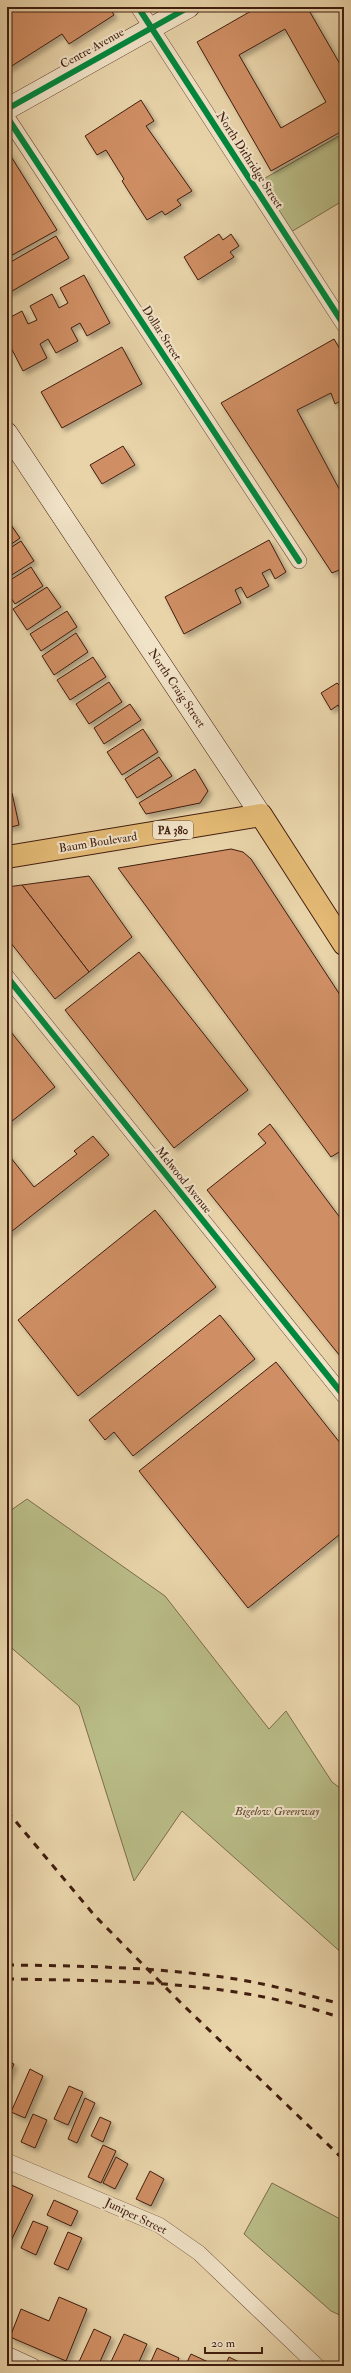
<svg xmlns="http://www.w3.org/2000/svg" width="351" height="2373" viewBox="0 0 351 2373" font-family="'IM FELL Double Pica',serif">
	<defs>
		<filter id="shadow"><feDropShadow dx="3.5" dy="3.5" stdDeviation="2" flood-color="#0004"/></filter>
	</defs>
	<rect width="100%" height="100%" fill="#e9d4aa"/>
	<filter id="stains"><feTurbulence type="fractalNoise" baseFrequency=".005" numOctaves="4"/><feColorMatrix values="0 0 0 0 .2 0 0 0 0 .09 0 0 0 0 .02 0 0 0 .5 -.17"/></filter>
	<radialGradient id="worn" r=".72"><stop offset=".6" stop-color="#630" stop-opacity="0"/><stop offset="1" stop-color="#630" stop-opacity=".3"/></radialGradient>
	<g fill="#b9bc87" stroke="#7c6c4b">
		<polygon points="344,133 344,200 286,235 253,185"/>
		<polygon points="27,1499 165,1596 269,1729 286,1711 332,1782 344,1791 344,1955 182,1811 134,1881 79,1706 7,1644 7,1513"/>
		<polygon points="272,2183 344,2221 344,2317 331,2311 244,2234"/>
	</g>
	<g fill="#cf8e64" stroke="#401d0f" fill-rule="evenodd" filter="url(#shadow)">
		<polygon points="7,7 109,7 114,15 69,44 62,34 7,69"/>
		<path d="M 258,7 L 307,7 L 344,71 L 344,130 L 271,171 L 197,42 ZM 285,29 L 326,102 L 281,128 L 239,55 Z"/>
		<polygon points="141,100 154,121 146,126 192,191 177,200 181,205 165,215 162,211 147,220 122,181 124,179 106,150 97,155 85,136"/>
		<polygon points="7,150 57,230 7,258"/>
		<polygon points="219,234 223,240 231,234 239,246 230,252 234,257 198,280 184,257"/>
		<polygon points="56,236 69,258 7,294 7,264"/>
		<polygon points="84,275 110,323 87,336 80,323 71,328 78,341 56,353 48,339 40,344 47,358 23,371 7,340 7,319 22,311 28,324 37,320 30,306 52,294 59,308 68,303 60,288"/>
		<polygon points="334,339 344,356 344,399 335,404 331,393 297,410 344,498 344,568 332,573 221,403"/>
		<polygon points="122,347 142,384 62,428 41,392"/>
		<polygon points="123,446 135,465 102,484 90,465"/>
		<polygon points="9,522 20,538 7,547 7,523"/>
		<polygon points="269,540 286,572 275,579 270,569 262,573 269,586 247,598 241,587 235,590 241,603 184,634 165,597"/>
		<polygon points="21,541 34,561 7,578 7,550"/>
		<polygon points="31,567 43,586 15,604 7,592 7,582"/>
		<polygon points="47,587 61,607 27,630 13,609"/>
		<polygon points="67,611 77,627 41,651 30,634"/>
		<polygon points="76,633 88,652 54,675 42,656"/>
		<polygon points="93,657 106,677 70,700 57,680"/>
		<polygon points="109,682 122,702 89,724 76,704"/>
		<polygon points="344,682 344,715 338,705 331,710 321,693 337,683 339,685"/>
		<polygon points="130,704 141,720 104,744 94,728"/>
		<polygon points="143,729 158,752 122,775 107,752"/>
		<polygon points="159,757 172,776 137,798 125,779"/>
		<polygon points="195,769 208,791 200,803 146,814 139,803"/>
		<polygon points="12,793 19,825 7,828 7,794"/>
		<polygon points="231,849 243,852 251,859 344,1001 344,1149 331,1157 118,868"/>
		<polygon points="89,876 132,937 89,972 22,885"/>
		<polygon points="22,885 89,972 55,999 7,938 7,887"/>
		<polygon points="139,952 248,1090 174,1148 65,1010"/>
		<polygon points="7,1027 55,1087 7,1125"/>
		<polygon points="270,1124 344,1223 344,1361 207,1190 266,1143 258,1134"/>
		<polygon points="93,1136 109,1155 7,1235 7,1153 34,1187 77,1154 74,1151"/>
		<polygon points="155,1210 216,1287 78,1396 18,1320"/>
		<polygon points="220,1315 255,1359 133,1456 114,1432 105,1440 89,1420"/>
		<polygon points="276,1362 344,1448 344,1531 248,1608 139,1471"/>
		<polygon points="7,2061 14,2064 7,2081"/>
		<polygon points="30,2069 43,2076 25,2118 11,2112"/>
		<polygon points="69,2086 83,2092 68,2125 54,2119"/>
		<polygon points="85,2098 95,2103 77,2143 68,2139"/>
		<polygon points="33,2114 47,2120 35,2148 21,2142"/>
		<polygon points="100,2117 111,2122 103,2142 91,2136"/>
		<polygon points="103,2145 116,2151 101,2183 88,2177"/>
		<polygon points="116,2157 128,2164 115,2189 103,2183"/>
		<polygon points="150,2171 164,2179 151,2206 136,2199"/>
		<polygon points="7,2183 33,2195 9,2245 7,2244"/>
		<polygon points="54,2200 78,2211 71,2226 47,2215"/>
		<polygon points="33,2221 48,2227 36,2255 21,2248"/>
		<polygon points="68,2232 82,2238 68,2270 54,2264"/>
		<polygon points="59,2297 87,2309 66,2361 10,2337 21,2309 49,2321"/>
		<polygon points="94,2329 111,2337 98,2366 83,2366 78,2364"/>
		<polygon points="124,2334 147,2344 137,2366 109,2366"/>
		<polygon points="157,2348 179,2358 176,2366 149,2366"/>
		<polygon points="191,2354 208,2362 206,2366 185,2366"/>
		<polygon points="229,2357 247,2366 225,2366"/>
	</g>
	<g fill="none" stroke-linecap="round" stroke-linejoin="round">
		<defs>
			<g id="minor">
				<polyline points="138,7 344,325"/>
				<polyline points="7,117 299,561"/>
				<polyline points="7,977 344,1396"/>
				<polyline points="7,2161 159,2225 199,2253 317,2366"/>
				<polyline points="7,2354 33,2366"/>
			</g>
			<g id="secondary">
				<polyline points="7,109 189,7"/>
				<polyline points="7,433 261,815"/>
			</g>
			<polyline id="primary" points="7,857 261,815 344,944"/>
		</defs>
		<use href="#minor" stroke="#6a4b36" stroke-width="16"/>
		<use href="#secondary" stroke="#401d0f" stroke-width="22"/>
		<use href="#primary" stroke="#401d0f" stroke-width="24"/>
		<use href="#minor" stroke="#f1e3c8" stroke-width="15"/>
		<use href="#secondary" stroke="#f1e3c8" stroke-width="21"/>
		<use href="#primary" stroke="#e4ba75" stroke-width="22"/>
		<g stroke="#401d0f" stroke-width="3" stroke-dasharray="7 7" stroke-linecap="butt">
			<polyline points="7,1811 95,1916 181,2003 344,2160"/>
			<path d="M 7,1965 C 87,1966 168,1967 247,1981 C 280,1987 312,1996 344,2005"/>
			<path d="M 7,1979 C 120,1981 236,1980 344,2019"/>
		</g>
		<defs>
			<g id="cycleway">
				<polyline points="138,7 344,325"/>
				<polyline points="7,109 189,7"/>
				<polyline points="7,117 299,561"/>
				<polyline points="7,977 344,1396"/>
			</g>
		</defs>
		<use href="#cycleway" stroke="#f1e3c8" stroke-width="8"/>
		<use href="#cycleway" stroke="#00873e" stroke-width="6"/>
	</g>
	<g text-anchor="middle" stroke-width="4" stroke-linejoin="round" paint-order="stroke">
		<rect fill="#f1e3c8" stroke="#755846" stroke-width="1" x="153" y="821" width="40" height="18" rx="3"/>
		<g font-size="11" font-weight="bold" fill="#401d0f">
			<text x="173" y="834">PA 380</text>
		</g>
		<g font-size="12" fill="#401d0f" stroke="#f1e3c8">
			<text transform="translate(92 48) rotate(-29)" y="4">Centre Avenue</text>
			<text transform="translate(250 160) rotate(57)" y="4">North Dithridge Street</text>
			<text transform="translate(162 333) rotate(57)" y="4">Dollar Street</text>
			<text transform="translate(177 688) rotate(56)" y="4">North Craig Street</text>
			<text transform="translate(98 842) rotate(-9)" y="4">Baum Boulevard</text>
			<text transform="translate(184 1180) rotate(51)" y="4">Melwood Avenue</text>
			<text transform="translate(136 2216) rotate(26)" y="4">Juniper Street</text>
		</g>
		<g font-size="12" font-style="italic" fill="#5e452d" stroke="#f1e3c8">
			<text x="277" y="1815">Bigelow Greenway</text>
		</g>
	</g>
	<rect width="351" height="2373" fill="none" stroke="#e9d4aa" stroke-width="24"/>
	<rect x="8" y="8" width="335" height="2357" fill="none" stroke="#401d0f" stroke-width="2"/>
	<rect x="12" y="12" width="327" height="2349" fill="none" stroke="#401d0f"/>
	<path d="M205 2347v6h57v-6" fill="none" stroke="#401d0f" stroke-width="2"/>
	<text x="211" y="2347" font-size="12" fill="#401d0f" stroke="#f1e3c8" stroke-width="3" paint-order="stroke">20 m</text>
	<rect width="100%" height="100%" filter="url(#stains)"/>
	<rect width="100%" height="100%" fill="url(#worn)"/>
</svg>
